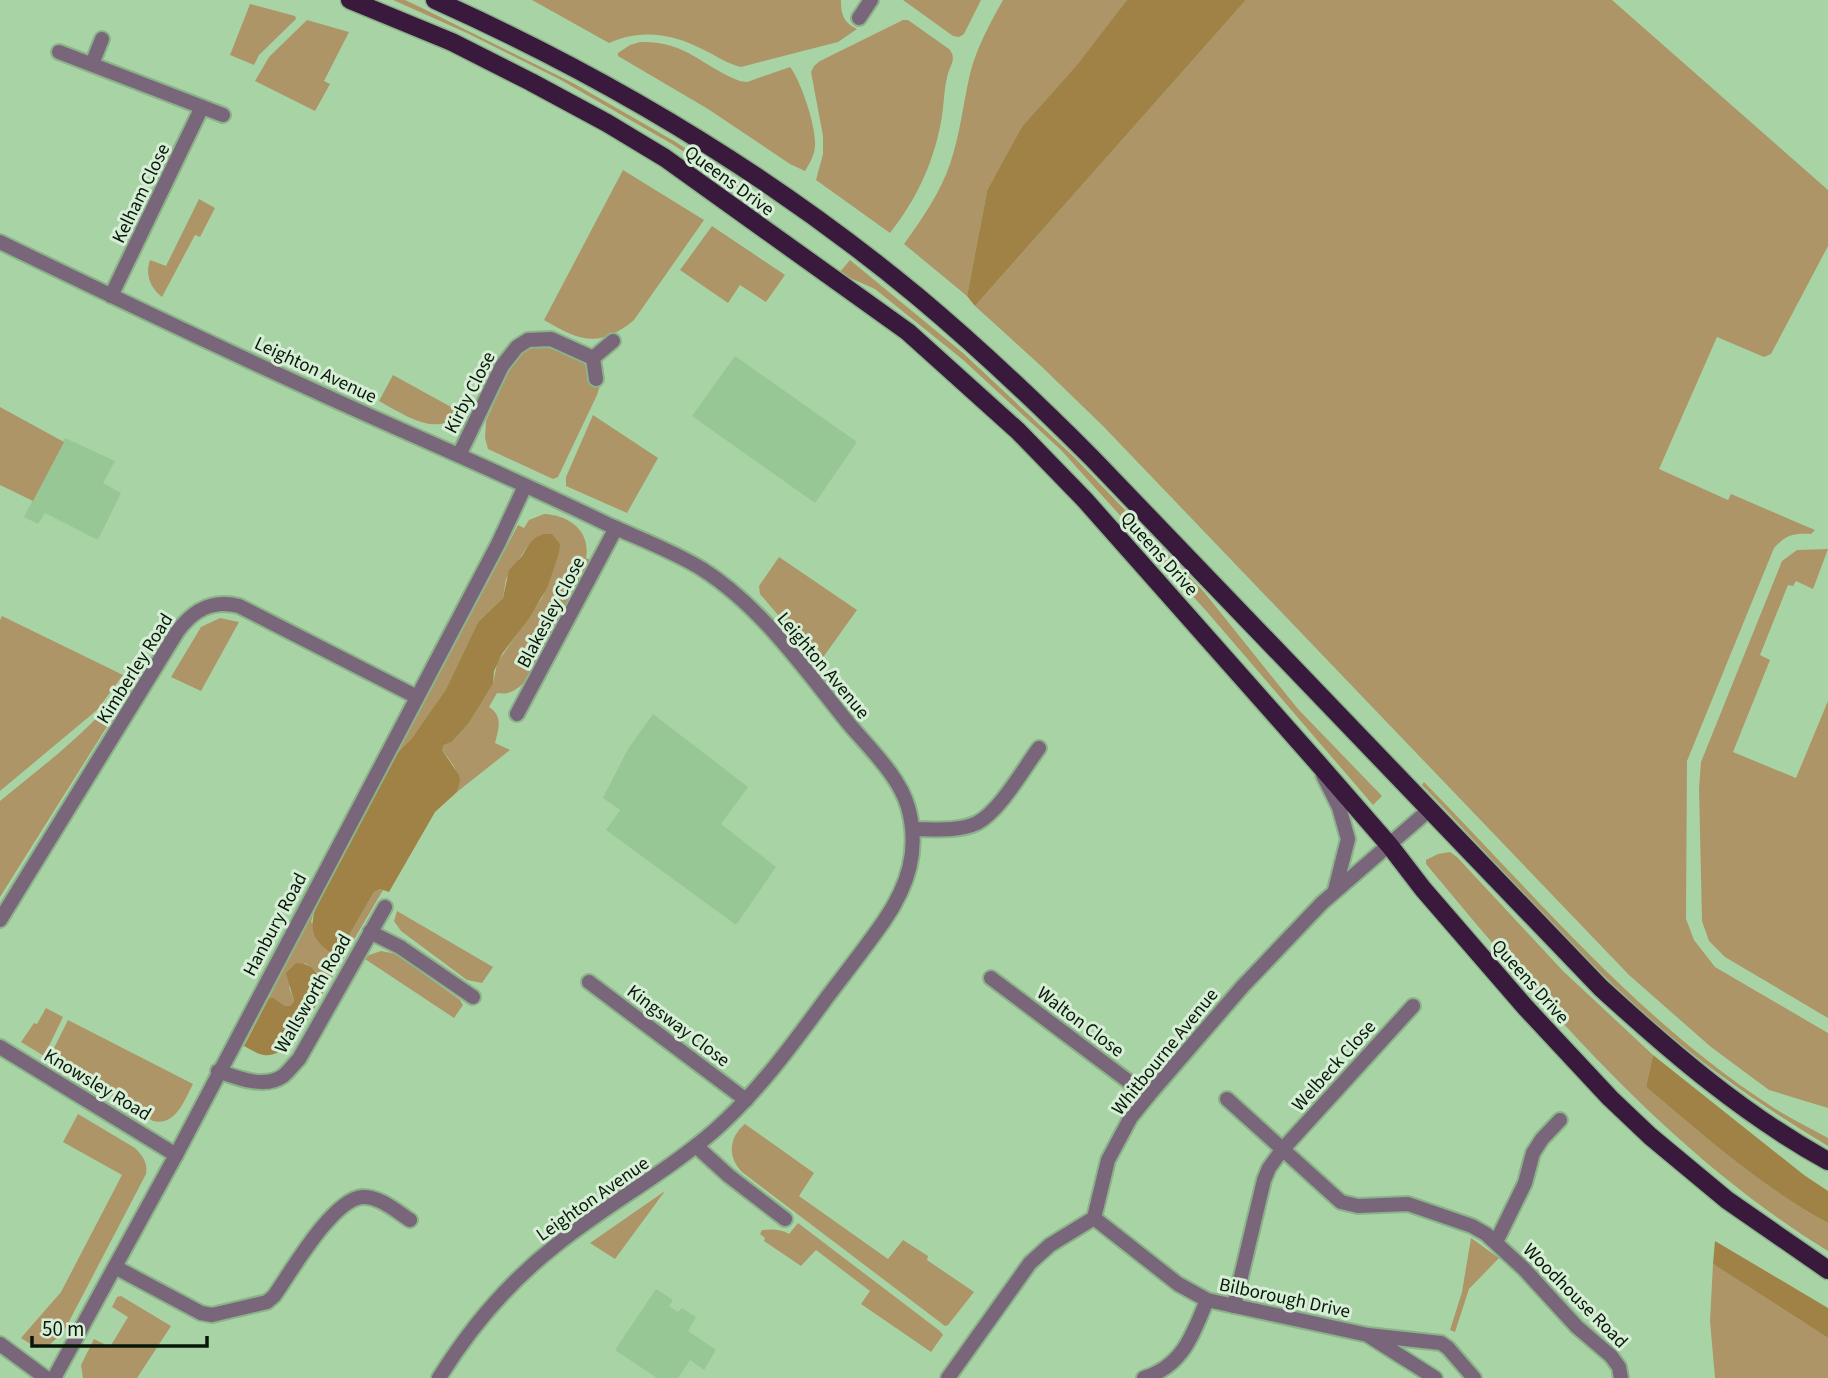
<svg xmlns="http://www.w3.org/2000/svg" width="1828" height="1378" viewBox="0 0 1828 1378" font-family="'Source Sans 3',sans-serif">
	<rect width="100%" height="100%" fill="#a8d4a5"/>
	<g fill="#97c794">
		<polygon points="735,356 857,442 815,503 692,416"/>
		<polygon points="65,438 115,461 103,483 121,493 98,540 45,513 38,524 24,517"/>
		<polygon points="653,714 748,787 721,824 776,867 736,925 606,830 620,810 603,798 628,749"/>
		<polygon points="656,1289 673,1300 669,1306 678,1312 682,1308 696,1317 688,1331 716,1350 704,1370 690,1360 678,1378 657,1378 615,1350"/>
	</g>
	<g fill="#ad9568">
		<polygon points="393,0 405,0 422,8 573,83 674,141 767,201 758,214 736,186 672,144 559,79 467,33"/>
		<path d="M 532,0 L 841,0 C 841,14 843,22 857,29 L 838,42 L 741,67 C 728,64 718,57 706,51 C 675,34 642,28 609,43 Z"/>
		<polygon points="903,0 981,0 964,34 959,37 953,36"/>
		<path d="M 1003,0 L 1127,0 L 987,191 L 967,296 L 904,244 C 922,219 940,193 950,164 C 960,135 963,104 970,74 C 976,49 990,23 1003,0 Z"/>
		<path d="M 1246,0 L 1612,0 L 1828,190 L 1828,246 L 1771,354 L 1764,357 L 1717,337 L 1659,469 L 1728,500 L 1731,494 L 1815,530 L 1811,534 C 1793,533 1786,535 1774,548 L 1687,761 L 1686,919 L 1694,940 L 1715,967 L 1828,1033 L 1828,1108 L 1769,1090 L 1711,1047 L 1629,975 L 1103,426 L 1041,366 L 975,306 Z"/>
		<polygon points="250,4 295,16 296,19 259,55 254,65 230,55"/>
		<polygon points="307,20 349,32 324,81 330,84 315,111 255,81 269,57"/>
		<path d="M 903,20 L 908,20 L 949,49 C 958,59 949,66 947,78 C 944,90 944,103 942,116 C 935,160 917,199 890,233 L 816,180 L 823,154 L 823,136 L 811,72 L 814,66 L 820,61 Z"/>
		<path d="M 640,42 C 687,41 701,66 740,81 L 747,82 L 790,67 C 801,81 816,126 815,145 C 815,154 810,163 805,171 L 790,164 L 708,109 L 618,56 L 618,53 L 630,45 Z"/>
		<path d="M 623,170 L 704,220 L 634,320 C 599,349 580,341 544,320 Z"/>
		<path d="M 199,199 L 215,208 L 200,237 L 195,235 L 162,297 C 150,288 145,274 150,260 L 166,266 Z"/>
		<polygon points="712,226 785,275 766,302 740,285 728,303 680,270"/>
		<polygon points="850,260 963,353 1073,456 1204,592 1298,709 1382,796 1373,805 1208,613 1061,450 962,359 875,289 839,273"/>
		<polygon points="537,345 547,345 577,356 601,382 597,395 558,477 553,479 488,449 485,438 486,421 512,363 523,351"/>
		<path d="M 393,375 L 462,413 C 435,438 407,416 379,401 Z"/>
		<polygon points="0,407 64,442 33,501 0,485"/>
		<polygon points="593,415 658,458 627,513 566,486 566,477"/>
		<path d="M 544,514 C 569,515 591,531 586,558 L 590,560 L 526,681 C 516,690 510,695 497,693 L 489,707 C 503,716 499,728 495,743 L 510,750 L 457,792 C 462,773 453,765 442,750 L 444,745 L 452,742 L 469,723 L 493,684 L 497,663 L 542,598 L 559,554 L 529,544 L 506,579 L 503,598 L 478,622 L 446,689 L 412,738 L 398,752 L 518,525 L 524,528 L 529,520 Z"/>
		<polygon points="1828,549 1813,589 1796,581 1793,586 1788,585 1760,655 1770,660 1733,752 1796,778 1828,701 1828,1018 1725,957 1709,941 1702,921 1699,788 1701,762 1782,561 1797,550"/>
		<polygon points="779,557 857,610 819,663 760,594 759,586"/>
		<polygon points="2,616 123,675 97,710 0,791 0,620"/>
		<polygon points="220,618 239,622 201,691 171,677 201,627"/>
		<path d="M 129,679 L 135,682 L 0,897 L 0,801 C 46,763 95,728 129,679 Z"/>
		<path d="M 1424,782 C 1534,894 1636,1018 1768,1104 C 1787,1117 1808,1127 1828,1138 L 1828,1146 C 1770,1111 1715,1074 1663,1030 C 1576,956 1501,867 1422,785 Z"/>
		<path d="M 1450,852 L 1457,857 L 1563,971 L 1653,1055 L 1646,1087 C 1704,1136 1761,1187 1828,1223 L 1828,1251 C 1667,1152 1545,1007 1426,864 L 1426,860 L 1438,854 Z"/>
		<polygon points="380,889 383,890 325,989 318,973 305,963 289,987 294,1001 290,1006 285,1006 274,998 269,998 316,905 311,922 343,946 374,892"/>
		<polygon points="397,911 493,967 482,983 467,980 401,931 394,921"/>
		<polygon points="381,951 396,954 460,1000 463,1005 454,1018 365,959 369,955"/>
		<polygon points="46,1008 63,1017 44,1056 21,1042 34,1023 37,1024"/>
		<path d="M 68,1020 L 193,1084 C 184,1101 176,1126 153,1121 L 49,1058 Z"/>
		<path d="M 78,1114 L 135,1148 C 143,1156 148,1163 146,1174 L 63,1333 L 49,1345 L 32,1345 L 21,1338 L 61,1292 L 122,1175 L 63,1142 Z"/>
		<path d="M 745,1124 L 814,1173 L 799,1196 L 888,1259 L 903,1240 L 928,1256 L 927,1260 L 974,1292 L 948,1325 L 945,1326 L 742,1172 C 727,1157 729,1137 745,1124 Z"/>
		<polygon points="665,1191 615,1259 590,1243"/>
		<path d="M 798,1223 L 940,1331 L 943,1335 L 931,1352 L 861,1304 L 870,1291 L 816,1250 L 801,1266 L 764,1241 L 765,1238 L 760,1234 L 762,1230 C 772,1229 781,1229 789,1234 Z"/>
		<polygon points="1471,1238 1499,1258 1469,1289 1455,1332 1450,1330 1462,1292"/>
		<polygon points="1713,1264 1828,1338 1828,1378 1715,1378 1710,1321"/>
		<polygon points="121,1296 171,1326 137,1378 83,1378 81,1365 94,1339 110,1347 128,1317 112,1307 117,1297"/>
	</g>
	<g fill="#a08246">
		<polygon points="1127,0 1246,0 975,306 967,296 987,191 1022,127 1078,64"/>
		<path d="M 544,534 L 552,534 L 560,544 L 559,554 L 547,588 L 530,617 L 502,654 L 494,671 L 493,684 L 469,723 L 452,742 L 444,745 L 442,750 L 459,775 L 460,781 L 457,792 L 435,812 L 389,892 L 380,889 L 374,892 L 343,946 L 331,953 C 310,938 310,928 316,905 L 398,752 L 412,738 L 446,689 L 478,622 L 503,598 L 509,570 L 522,556 L 529,544 L 536,537 Z"/>
		<path d="M 296,963 C 313,963 319,974 325,989 C 314,1008 291,1059 264,1055 C 257,1054 250,1049 244,1046 L 269,998 L 274,998 L 285,1006 L 290,1006 L 294,1001 L 286,973 Z"/>
		<path d="M 1653,1055 L 1804,1175 L 1828,1191 L 1828,1223 C 1761,1187 1704,1136 1646,1087 Z"/>
		<polygon points="1715,1241 1828,1308 1828,1338 1713,1264"/>
	</g>
	<g fill="none" stroke-linecap="round" stroke-linejoin="round">
		<defs>
			<g id="minor">
				<polyline points="859,18 871,0"/>
				<polyline points="59,52 223,115"/>
				<polyline points="92,64 102,39"/>
				<path d="M 0,242 C 134,307 269,372 406,432 C 474,462 542,492 609,525 C 640,539 673,551 702,569 C 762,607 805,670 849,724 C 870,749 899,776 908,807 C 920,850 908,886 884,921 C 866,947 847,971 828,996 C 793,1044 758,1092 714,1131 C 664,1174 606,1205 555,1246 C 508,1283 470,1328 439,1378"/>
				<polyline points="111,296 202,107"/>
				<polyline points="596,379 593,358 613,341"/>
				<polyline points="459,455 502,366 517,347 528,340 551,339 593,358"/>
				<polyline points="517,714 616,528"/>
				<path d="M 913,829 C 933,829 958,832 977,823 C 1000,811 1024,768 1039,748"/>
				<path d="M 0,920 L 177,632 C 193,610 212,599 239,606 L 417,697"/>
				<polyline points="370,932 400,947 473,997"/>
				<polyline points="991,978 1148,1096"/>
				<polyline points="589,982 746,1100"/>
				<polyline points="0,1047 176,1155"/>
				<path d="M 218,1071 C 237,1078 265,1089 283,1076 C 289,1071 294,1064 299,1059 L 385,907"/>
				<polyline points="1227,1099 1341,1202 1358,1206 1408,1204 1472,1226 1486,1234 1524,1269 1577,1327 1611,1356 1619,1367 1621,1378"/>
				<polyline points="696,1146 729,1176 785,1219"/>
				<polyline points="1094,1218 1178,1284 1207,1300 1368,1335 1441,1343 1448,1348 1474,1378"/>
				<polyline points="1496,1242 1525,1183 1533,1153 1542,1139 1560,1120"/>
				<path d="M 115,1267 L 201,1313 L 212,1315 L 267,1302 L 274,1296 C 291,1272 332,1200 362,1197 C 379,1196 396,1211 410,1220"/>
				<polyline points="1234,1306 1264,1180 1269,1168 1282,1150 1413,1006"/>
				<polyline points="1369,1336 1435,1378"/>
				<polyline points="0,1344 46,1378"/>
				<polyline points="54,1378 176,1155 498,544 525,486"/>
				<path d="M 1144,1378 C 1183,1366 1193,1334 1207,1300"/>
			</g>
			<g id="tertiary">
				<polyline points="1323,775 1339,807 1348,839 1335,890"/>
				<polyline points="948,1378 1030,1263 1050,1245 1094,1218 1108,1160 1131,1117 1148,1096 1243,986 1322,903 1429,810"/>
			</g>
			<g id="primary">
				<polyline points="350,0 452,42 531,82 607,123 665,158 908,332 1018,431 1085,500 1316,761 1390,846 1423,889 1526,1008 1610,1098 1650,1136 1727,1200 1828,1270"/>
				<path d="M 435,0 C 607,77 772,176 917,296 C 978,347 1036,402 1092,458 L 1601,988 C 1671,1052 1744,1115 1828,1161"/>
			</g>
		</defs>
		<use href="#minor" stroke="#8bb289" stroke-width="18"/>
		<use href="#tertiary" stroke="#8bb289" stroke-width="18"/>
		<use href="#primary" stroke="#8bb289" stroke-width="21"/>
		<use href="#minor" stroke="#79667b" stroke-width="14"/>
		<use href="#tertiary" stroke="#79667b" stroke-width="14"/>
		<use href="#primary" stroke="#391a3d" stroke-width="18"/>
	</g>
	<g text-anchor="middle" stroke-width="6" stroke-linejoin="round" paint-order="stroke">
		<g font-size="19" fill="#081808" stroke="#d7eed6">
			<text transform="translate(730 180) rotate(36)" y="7">Queens Drive</text>
			<text transform="translate(140 193) rotate(-64)" y="7">Kelham Close</text>
			<text transform="translate(316 369) rotate(25)" y="7">Leighton Avenue</text>
			<text transform="translate(469 392) rotate(-63)" y="7">Kirby Close</text>
			<text transform="translate(1160 553) rotate(48)" y="7">Queens Drive</text>
			<text transform="translate(550 612) rotate(-62)" y="7">Blakesley Close</text>
			<text transform="translate(824 665) rotate(50)" y="7">Leighton Avenue</text>
			<text transform="translate(134 668) rotate(-58)" y="7">Kimberley Road</text>
			<text transform="translate(274 924) rotate(-62)" y="7">Hanbury Road</text>
			<text transform="translate(1531 981) rotate(48)" y="7">Queens Drive</text>
			<text transform="translate(312 993) rotate(-60)" y="7">Wallsworth Road</text>
			<text transform="translate(1081 1021) rotate(37)" y="7">Walton Close</text>
			<text transform="translate(679 1025) rotate(37)" y="7">Kingsway Close</text>
			<text transform="translate(1164 1051) rotate(-51)" y="7">Whitbourne Avenue</text>
			<text transform="translate(1333 1065) rotate(-48)" y="7">Welbeck Close</text>
			<text transform="translate(98 1084) rotate(31)" y="7">Knowsley Road</text>
			<text transform="translate(592 1198) rotate(-35)" y="7">Leighton Avenue</text>
			<text transform="translate(1576 1295) rotate(45)" y="7">Woodhouse Road</text>
			<text transform="translate(1285 1297) rotate(12)" y="7">Bilborough Drive</text>
		</g>
	</g>
	<path d="M32 1336v10h175v-10" fill="none" stroke="#081808" stroke-width="3.5"/>
	<text x="42" y="1336" font-size="21" fill="#081808" stroke="#d7eed6" stroke-width="5" paint-order="stroke">50 m</text>
</svg>
